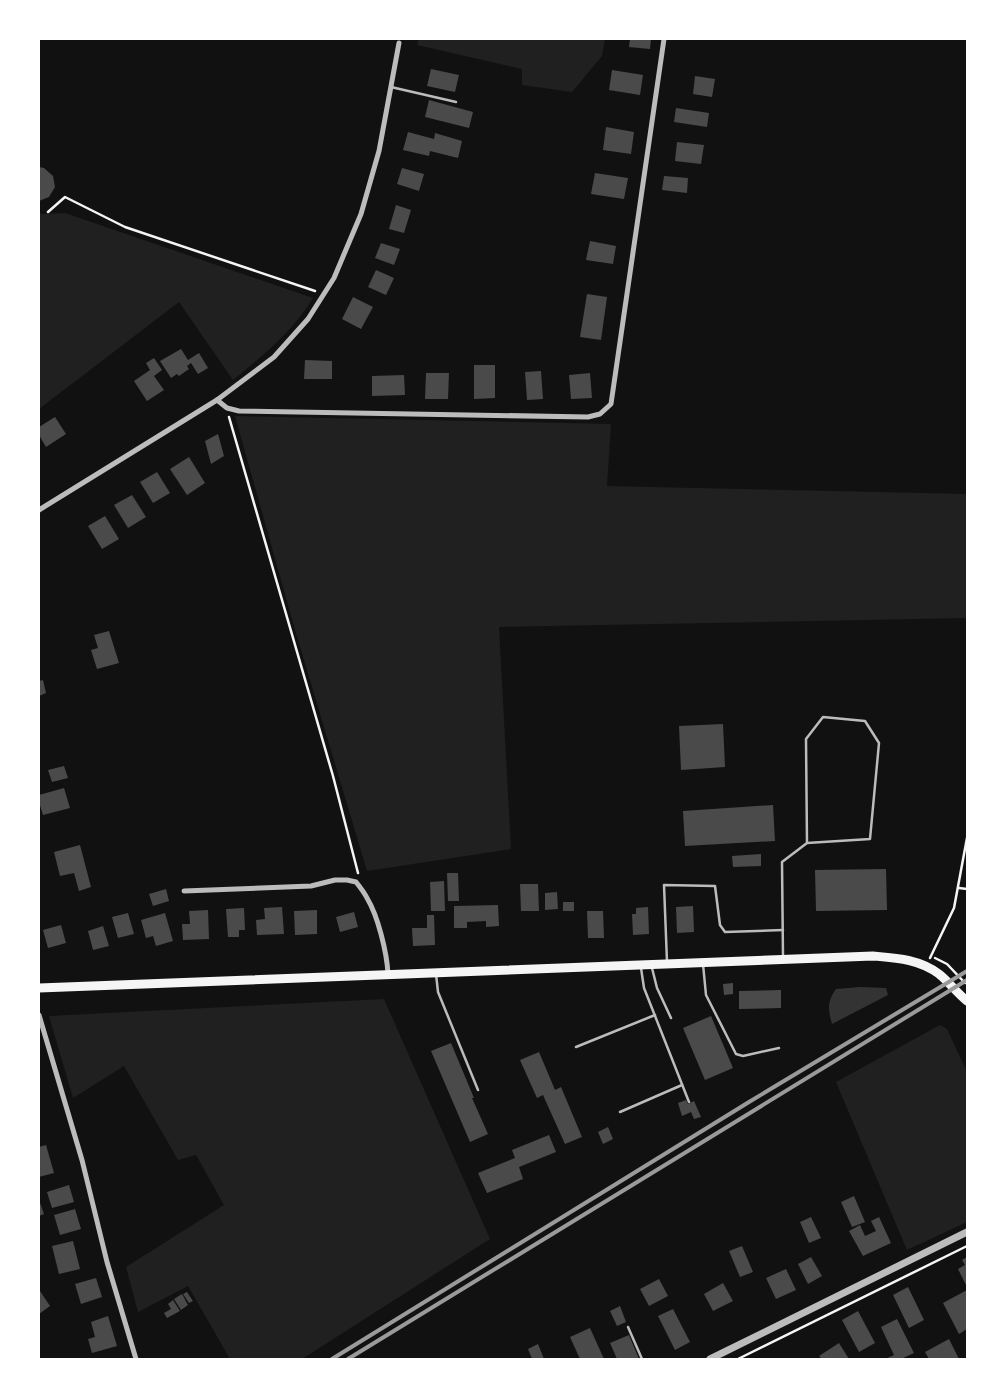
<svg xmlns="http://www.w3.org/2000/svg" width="1006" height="1398" viewBox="0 0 1006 1398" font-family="'Sofia Sans Condensed',sans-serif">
	<rect width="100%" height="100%" fill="#111"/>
	<g fill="#202020">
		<polygon points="419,39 605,39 602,56 572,92 522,85 522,69 417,45"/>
		<path d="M 39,212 L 42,214 L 65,213 L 313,298 C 292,332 264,355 233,380 L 179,302 L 39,409 Z"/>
		<polygon points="235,416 611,424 607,486 967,494 967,618 499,627 511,849 367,871 295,630"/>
		<polygon points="384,999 490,1239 302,1359 230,1359 188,1286 138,1312 126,1267 224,1205 196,1155 178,1160 124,1066 73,1098 49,1016"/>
		<polygon points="940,1025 947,1029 967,1072 967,1222 907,1250 836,1082"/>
	</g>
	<path fill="#333" d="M 860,987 L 886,988 L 888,995 L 832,1024 C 828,1010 827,1001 836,989 Z"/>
	<g fill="#4a4a4a">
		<polygon points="630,39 651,39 650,49 629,47"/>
		<polygon points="431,69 459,75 455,92 427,86"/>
		<polygon points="612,70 643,75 640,95 609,90"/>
		<polygon points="695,76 715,79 712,97 693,94"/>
		<polygon points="429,100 473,112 469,128 425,117"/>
		<polygon points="676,108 709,113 707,127 674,122"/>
		<polygon points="606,127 634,132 631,154 603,150"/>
		<polygon points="408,132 434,139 435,133 462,141 458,158 430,151 429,156 403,150"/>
		<polygon points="677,142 704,145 701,164 675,161"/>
		<polygon points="39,167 44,168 53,176 55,187 49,197 39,201"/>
		<polygon points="402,168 424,174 419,191 397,184"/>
		<polygon points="595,173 628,178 624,199 591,194"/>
		<polygon points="664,176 688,178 687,193 662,190"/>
		<polygon points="396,205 411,210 404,233 389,229"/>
		<polygon points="590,241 616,246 613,264 586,260"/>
		<polygon points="381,243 400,249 394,265 375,258"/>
		<polygon points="376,270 394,278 386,295 368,287"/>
		<polygon points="587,294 607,297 601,340 580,337"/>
		<polygon points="353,297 373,307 361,329 342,319"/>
		<polygon points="181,349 188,360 199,353 208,368 198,374 191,363 187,366 189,369 179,376 177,374 171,378 160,361"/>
		<polygon points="154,358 162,370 154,376 164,390 147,401 134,381 150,370 146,363"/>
		<polygon points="305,360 332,361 332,379 304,379"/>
		<polygon points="474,365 495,365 495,398 474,399"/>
		<polygon points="541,371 543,399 527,400 525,372"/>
		<polygon points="426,373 449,373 448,399 425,399"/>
		<polygon points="590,373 592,398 571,399 569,375"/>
		<polygon points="404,375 405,395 372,396 372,376"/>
		<polygon points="55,417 66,434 46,447 39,435 39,427"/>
		<polygon points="218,434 224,456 211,464 205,441"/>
		<polygon points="189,457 205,483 187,495 170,469"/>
		<polygon points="157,472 170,493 153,503 140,482"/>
		<polygon points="132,495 146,517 128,528 114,505"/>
		<polygon points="105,516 119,539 102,549 88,526"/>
		<polygon points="109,631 119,663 97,669 91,650 98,648 94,635"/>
		<polygon points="43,680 46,693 39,696 39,681"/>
		<polygon points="723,724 725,767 681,770 679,726"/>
		<polygon points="64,766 68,778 52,782 48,770"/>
		<polygon points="64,788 70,808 43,815 39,802 39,795"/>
		<polygon points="773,805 775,841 685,846 683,811"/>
		<polygon points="80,845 91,887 79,891 74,873 60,876 54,852"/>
		<polygon points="761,854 761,866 733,867 732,856"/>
		<polygon points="886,869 887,910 816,911 815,870"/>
		<polygon points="447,873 458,873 459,901 448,901"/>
		<polygon points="444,881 445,911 431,911 430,882"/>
		<polygon points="520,884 538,884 539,911 521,911"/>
		<polygon points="166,889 169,901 153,906 149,894"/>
		<polygon points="557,892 558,909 545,910 545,893"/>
		<rect x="563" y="902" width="11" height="9"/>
		<polygon points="498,905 499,926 486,927 486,921 467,922 467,928 454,928 454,906"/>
		<polygon points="693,906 694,932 677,933 676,907"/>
		<polygon points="282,907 284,934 257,935 256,920 265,919 264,908"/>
		<polygon points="648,907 649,934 633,935 632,914 636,914 636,908"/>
		<polygon points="244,908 245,930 239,930 239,937 228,937 226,909"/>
		<polygon points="208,910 209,939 183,940 182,924 190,924 189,911"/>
		<polygon points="317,910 317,934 295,935 294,911"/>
		<polygon points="587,911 603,911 604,938 588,938"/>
		<polygon points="354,912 358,927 340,932 336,917"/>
		<polygon points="128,913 134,934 118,938 112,917"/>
		<polygon points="165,913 173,941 156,946 153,936 146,938 141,920"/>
		<polygon points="427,915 434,915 435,945 413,946 412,928 427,928"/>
		<polygon points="61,925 66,943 48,948 43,930"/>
		<polygon points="103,926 109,946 93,950 88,931"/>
		<polygon points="733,983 733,994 724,995 723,984"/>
		<polygon points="781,990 781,1008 739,1009 739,991"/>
		<polygon points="711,1016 733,1068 705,1080 683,1028"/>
		<polygon points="451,1043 474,1098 472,1098 488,1134 470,1142 431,1051"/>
		<polygon points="539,1052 555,1090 561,1087 582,1137 565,1144 543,1095 537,1098 520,1060"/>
		<polygon points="686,1100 688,1104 694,1101 701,1117 694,1119 691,1112 682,1116 678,1103"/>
		<polygon points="608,1127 613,1139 603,1144 598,1132"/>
		<polygon points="549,1135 556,1152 519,1167 523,1179 487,1193 478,1173 515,1158 512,1150"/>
		<polygon points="46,1145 54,1173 39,1177 39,1147"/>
		<polygon points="69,1185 74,1202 52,1208 47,1192"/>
		<polygon points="854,1196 865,1222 852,1227 841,1202"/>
		<polygon points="39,1200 44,1214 39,1216"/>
		<polygon points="75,1209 81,1229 60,1235 54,1215"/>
		<polygon points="811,1217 821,1238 809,1243 800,1222"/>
		<polygon points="879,1217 891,1243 863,1256 849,1231 860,1225 865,1236 876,1231 871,1221"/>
		<polygon points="73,1241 80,1269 59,1274 52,1246"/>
		<polygon points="742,1246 753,1272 740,1277 729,1251"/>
		<polygon points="811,1257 822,1276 808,1284 798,1264"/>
		<polygon points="967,1257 967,1287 958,1269 965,1265 962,1260"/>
		<polygon points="786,1269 796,1290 776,1299 766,1278"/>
		<polygon points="96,1278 102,1297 81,1304 75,1284"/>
		<polygon points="659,1279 668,1296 649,1306 640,1289"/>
		<polygon points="723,1283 733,1301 713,1311 704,1294"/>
		<polygon points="908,1287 924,1320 909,1328 893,1295"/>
		<polygon points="967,1290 967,1329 959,1334 943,1303"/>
		<polygon points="40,1291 50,1306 39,1314 39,1292"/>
		<polygon points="187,1292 193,1301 189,1303 183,1294"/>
		<polygon points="182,1294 188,1305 181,1310 174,1299"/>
		<polygon points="173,1300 180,1311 167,1318 164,1313 171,1309 168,1304"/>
		<polygon points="620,1306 626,1322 617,1326 610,1311"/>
		<polygon points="673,1309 690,1342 675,1350 658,1316"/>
		<polygon points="858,1311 875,1343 859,1352 842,1320"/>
		<polygon points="108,1316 117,1346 92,1353 88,1339 95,1337 91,1322"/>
		<polygon points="897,1319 914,1353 901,1359 885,1359 894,1355 881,1327"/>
		<polygon points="590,1328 604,1359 580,1359 570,1337"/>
		<polygon points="629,1335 639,1359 617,1359 610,1343"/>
		<polygon points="949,1339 959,1359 929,1359 925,1352"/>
		<polygon points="839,1343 849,1359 822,1359 819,1356"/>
		<polygon points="538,1344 544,1359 532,1359 528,1349"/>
	</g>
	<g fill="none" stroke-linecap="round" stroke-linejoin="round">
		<g stroke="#f5f5f5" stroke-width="2.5">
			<polyline points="48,212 65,197 125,227 315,291"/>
			<polyline points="229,417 333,776 358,873"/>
			<polyline points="959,888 967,889"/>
			<polyline points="930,958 954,908 967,838"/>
			<polyline points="935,958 947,964 965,983"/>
			<polyline points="738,1359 967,1246"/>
		</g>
		<g stroke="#bcbcbc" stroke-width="2.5">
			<polyline points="391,87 456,102"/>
			<polyline points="783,957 782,862 807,843 870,839 879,743 865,721 823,717 806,739 807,843"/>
			<polyline points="667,962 664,885 715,886 720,925 725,932 783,930"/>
			<polyline points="703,964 706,995 736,1054 743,1056 779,1048"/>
			<polyline points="641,968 644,988 689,1102"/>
			<polyline points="652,968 657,988 671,1018"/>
			<polyline points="436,974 438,992 478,1090"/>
			<polyline points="576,1047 655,1015"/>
			<polyline points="620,1112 682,1085"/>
			<polyline points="628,1327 642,1359"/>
		</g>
		<g stroke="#bcbcbc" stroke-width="5">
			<polyline points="217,400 227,408 239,411 588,417 600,414 611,404 664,39"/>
			<polyline points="39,510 217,400 274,357 308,319 334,278 361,214 379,151 399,43"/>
			<path d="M 184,891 L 311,886 L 335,880 L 347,880 L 356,882 C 360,887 364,892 367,898 C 378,916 387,953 388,974"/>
			<polyline points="39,1015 82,1160 107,1262 136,1359"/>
		</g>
		<polyline stroke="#bcbcbc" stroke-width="7" points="710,1359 967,1232"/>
		<path stroke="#f5f5f5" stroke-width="9" d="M 39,988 L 873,956 C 896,958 919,959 939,974 C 949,982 957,993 967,1001"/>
		<g stroke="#9a9a9a" stroke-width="4">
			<polyline points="332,1359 749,1102 967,971"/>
			<polyline points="348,1359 967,980"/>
		</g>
	</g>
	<rect width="1006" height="1398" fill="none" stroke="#ffffff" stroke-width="80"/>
</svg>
